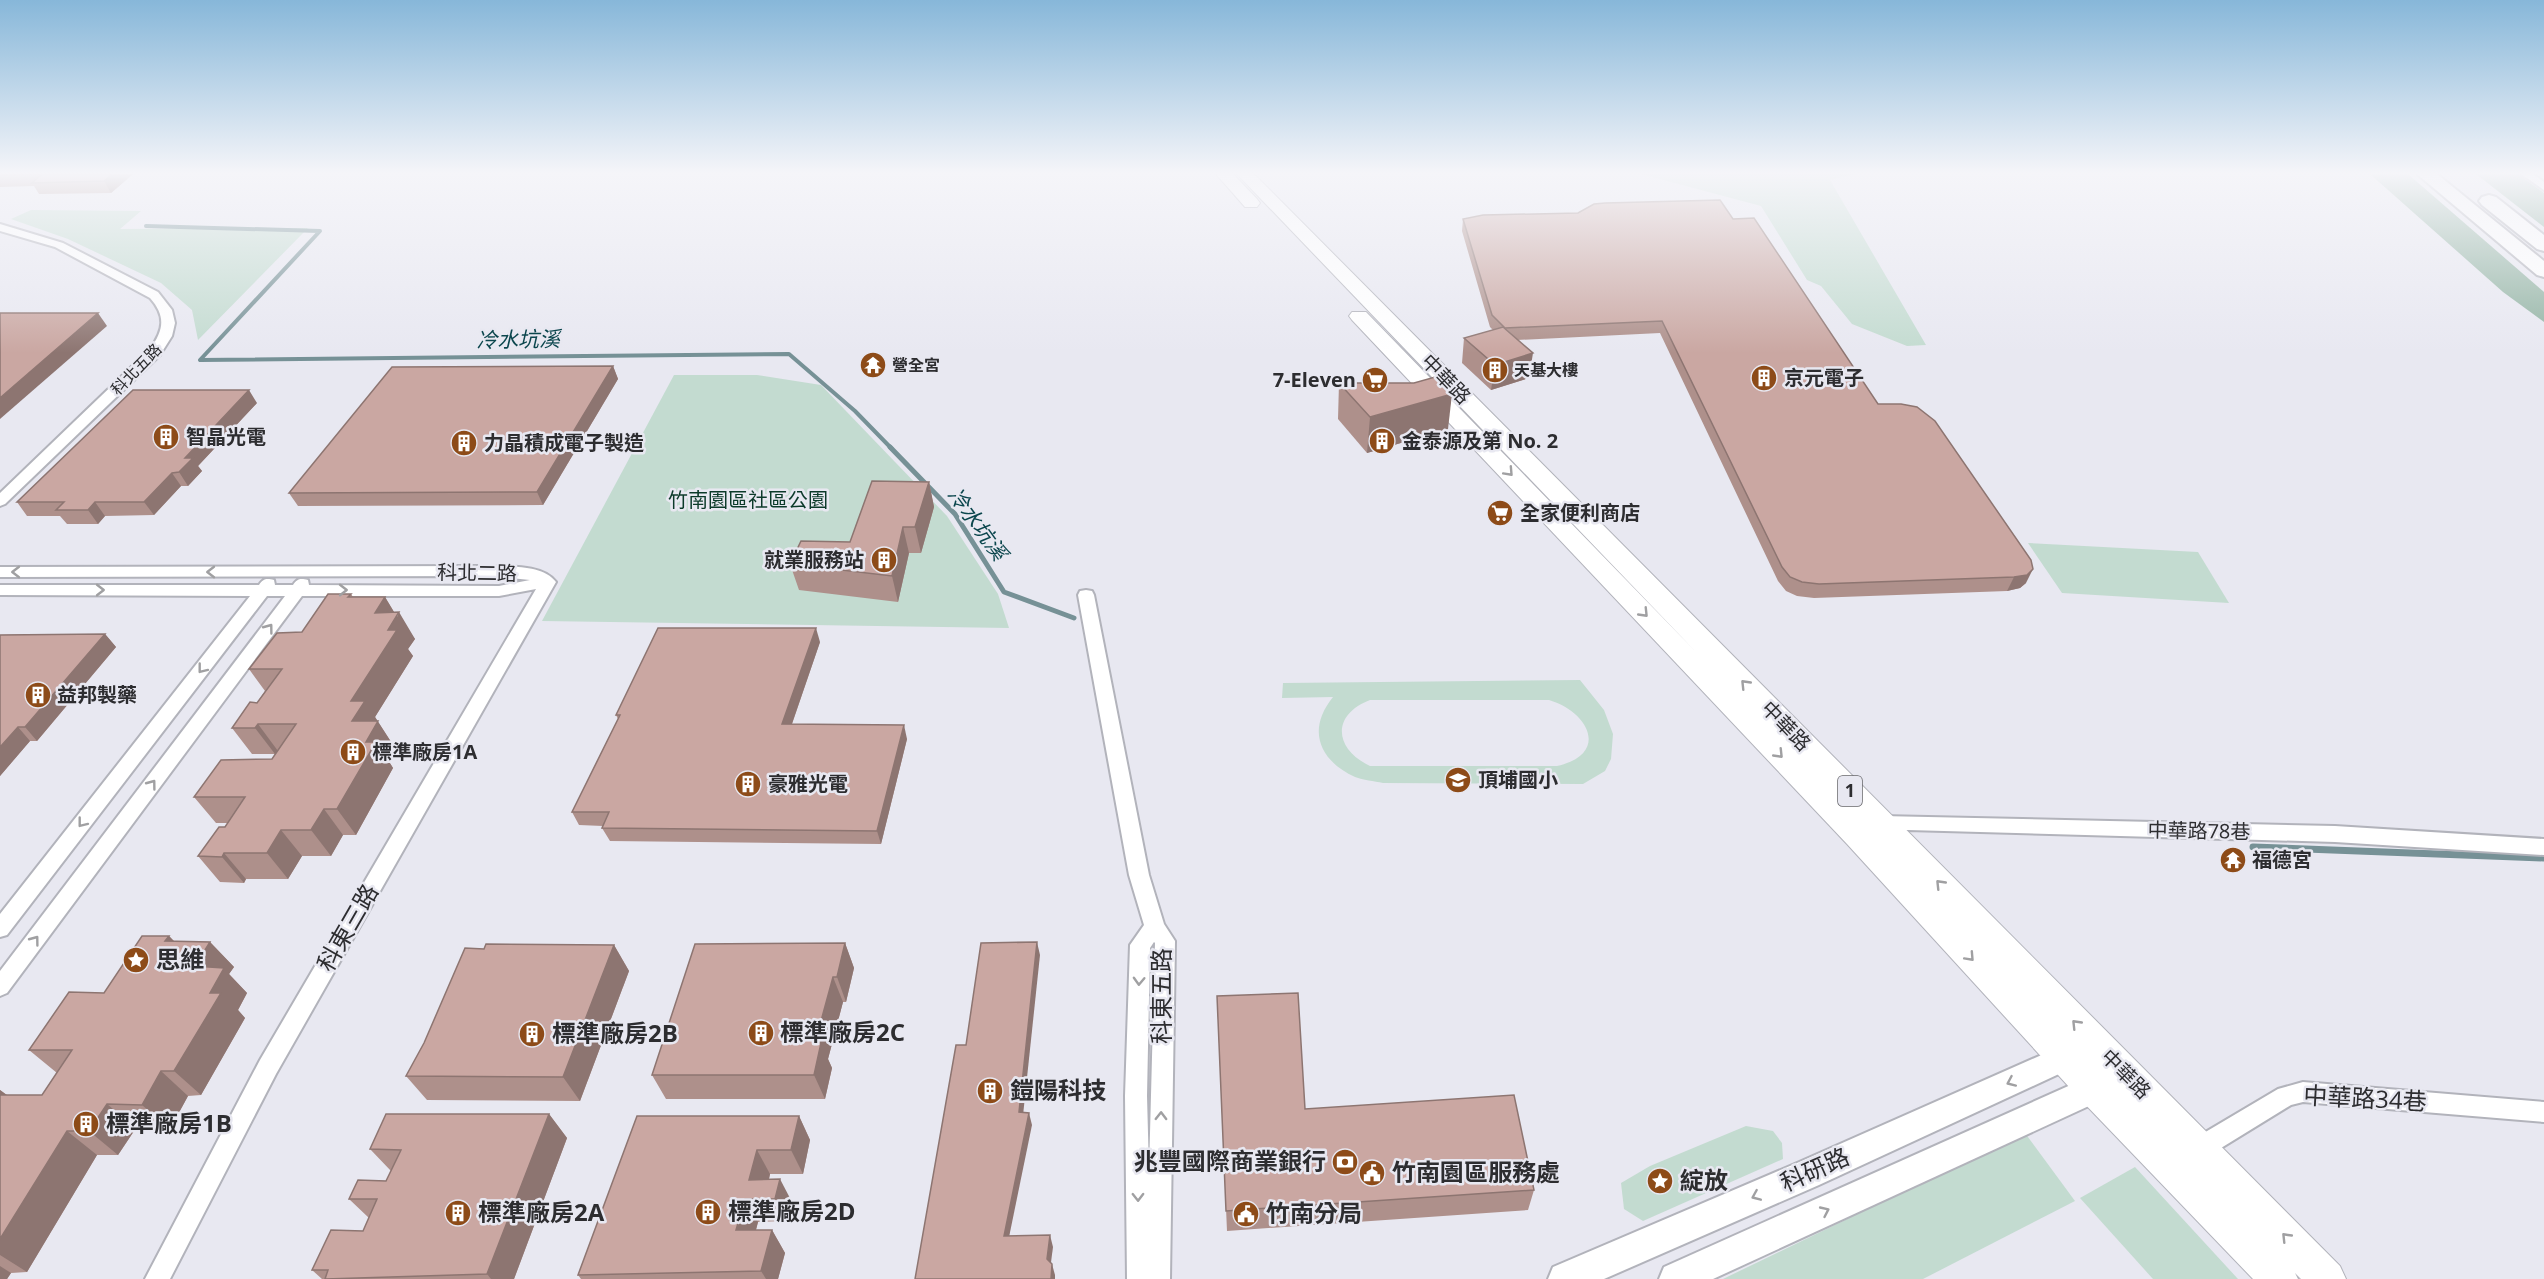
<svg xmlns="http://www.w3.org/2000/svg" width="2544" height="1279" viewBox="0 0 2544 1279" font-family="'Open Sans','Noto Sans TC',sans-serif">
	<rect width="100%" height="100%" fill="#e8e8f1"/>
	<g fill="#c3dbd0" fill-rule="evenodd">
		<polygon points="1641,174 1856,174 1830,180 1926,345 1907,346 1852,324 1821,286 1807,280 1761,206"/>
		<polygon points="31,210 141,211 120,229 308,228 198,340 192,310 161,283 68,239 11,219"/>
		<polygon points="674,375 757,375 821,385 947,516 998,594 1009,628 542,621"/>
		<polygon points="2028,543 2198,552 2229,603 2062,593"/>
		<path d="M 1580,680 L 1604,710 L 1613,734 L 1611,759 L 1605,771 L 1583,784 L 1383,783 C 1374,781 1363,780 1355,777 C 1318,760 1307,729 1333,697 L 1282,698 L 1283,683 ZM 1370,700 L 1549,700 C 1589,712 1610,754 1557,766 L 1370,766 C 1334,749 1331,715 1370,700 Z"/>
		<polygon points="1746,1126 1773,1131 1782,1143 1783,1159 1643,1221 1624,1209 1621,1183 1650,1166"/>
		<polygon points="2025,1133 2075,1201 1923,1279 1723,1279"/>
		<polygon points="2135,1167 2238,1279 2153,1279 2080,1198"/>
	</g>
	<g fill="#92b3a3">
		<polygon points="2370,174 2408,174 2544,292 2544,322 2503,292"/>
		<polygon points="2476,174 2518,174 2544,193 2544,227"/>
	</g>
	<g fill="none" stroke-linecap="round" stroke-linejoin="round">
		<polyline stroke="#769196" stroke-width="4" points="146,226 320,231 200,360 789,354 855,411 892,449"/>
		<polyline stroke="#769196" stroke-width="5" points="890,447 955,514 1004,592 1074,618"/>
		<polyline stroke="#769196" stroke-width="7" points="2253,847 2544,858"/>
		<defs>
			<g id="street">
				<polygon points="2521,174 2533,174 2544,182 2544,190"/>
				<path d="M 0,224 L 63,243 L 158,292 L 172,310 L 175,323 L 172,336 L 160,355 L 5,504 L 0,506 L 0,493 L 150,349 C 164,330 166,316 150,298 L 55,247 L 0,231 Z"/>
				<path d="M 490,566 C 509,567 543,564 556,582 L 276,1074 L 170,1279 L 145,1279 L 260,1060 L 536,589 L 499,596 L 302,596 L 7,993 L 0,996 L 0,971 L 285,596 L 267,596 L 7,935 L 0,937 L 0,914 L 250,596 L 0,595 L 0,585 L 259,585 C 263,579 266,578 274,580 L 275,585 L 293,585 C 297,579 300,578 308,580 L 309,585 L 499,586 L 530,580 L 490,576 L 0,577 L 0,567 Z"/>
				<path d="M 1086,590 L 1092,591 L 1094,595 L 1149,875 L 1164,924 L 1175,941 L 1170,1279 L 1127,1279 L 1125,1096 L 1130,945 L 1144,925 L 1129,875 L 1078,595 L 1080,591 ZM 1154,942 L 1155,943 L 1149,1171 L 1147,1096 L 1150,948 Z"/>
				<polygon points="1881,816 2335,826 2544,839 2544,855 2335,842 1908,830 1877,832 1870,830 1868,825 1870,820"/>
				<polygon points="2303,1082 2544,1102 2544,1122 2303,1102 2291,1105 2208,1156 2200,1159 2192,1156 2189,1148 2192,1140 2278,1089"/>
			</g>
			<g id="secondary">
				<polygon points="2064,1045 2074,1049 2079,1058 2074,1067 1819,1185 1604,1279 1548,1279 1553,1267 1797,1163"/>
				<polygon points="2093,1075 2104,1079 2108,1089 2104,1099 1713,1279 1659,1279 1664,1267"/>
			</g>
			<g id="primary">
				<polygon points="1216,174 1233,174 1257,199 1260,203 1257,207 1245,207"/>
				<polygon points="1237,174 1254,174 2340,1266 2346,1279 2301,1279 2295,1273 2298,1279 2253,1279 2081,1100 1847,844 1352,320 1349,316 1352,312 1366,312 1697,653"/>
			</g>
			<g id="highway">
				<polygon points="2417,174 2437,174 2544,261 2544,277 2537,275"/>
				<polygon points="2489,195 2496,197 2544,235 2544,251 2537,249 2482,205 2479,201 2482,197"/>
			</g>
		</defs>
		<use href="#street" stroke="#b2b3bb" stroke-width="4"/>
		<use href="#secondary" stroke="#b2b3bb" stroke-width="4"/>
		<use href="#primary" stroke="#b2b3bb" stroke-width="2"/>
		<use href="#highway" stroke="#b2b3bb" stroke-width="4"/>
		<use href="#street" fill="#fff" fill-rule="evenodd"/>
		<use href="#secondary" fill="#fff" fill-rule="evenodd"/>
		<use href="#primary" fill="#fff" fill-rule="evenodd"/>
		<use href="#highway" fill="#fff" fill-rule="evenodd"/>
	</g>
	<g fill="#ae908b">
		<polygon points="0,174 133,174 111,193 39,194 34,186 0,187"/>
		<polygon points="1463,219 1733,219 1878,404 2026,583 2020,588 2007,591 1814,598 1797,596 1786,591 1778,581 1660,333 1517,340 1529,378 1491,390 1462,363 1464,338 1493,330 1490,327 1462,231"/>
		<polygon points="613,366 618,379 543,505 298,506 289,493"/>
		<polygon points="1339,383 1448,429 1367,453 1338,419"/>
		<polygon points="257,403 198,466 202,471 188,486 181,486 154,515 105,516 98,524 67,524 60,516 27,516 17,502"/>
		<polygon points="929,482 934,507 921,553 909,553 898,602 799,590 790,564 850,542"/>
		<polygon points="351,594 353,597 385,597 394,612 415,639 408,649 413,656 375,717 395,748 388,760 393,768 356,835 343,835 331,856 302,856 288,879 246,879 244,883 220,882 198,856 228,823 216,823 194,797 272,759 275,754 252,754 232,728 257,703 265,691 249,669 302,632"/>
		<polygon points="105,634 116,647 37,741 30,741 0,776 0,635"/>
		<polygon points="820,642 792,724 907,739 881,844 610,841 602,828 603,826 579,825 572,812 618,719 616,715"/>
		<polygon points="169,936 174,941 210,942 234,967 229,974 247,993 238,1010 245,1018 201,1095 188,1096 170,1129 136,1128 118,1155 97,1155 27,1272 11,1273 7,1279 0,1279 0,1090 7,1095 42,1095 57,1073 29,1050 104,993"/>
		<polygon points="845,943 854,968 846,1002 843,1002 828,1059 832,1068 825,1099 666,1099 652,1075"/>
		<polygon points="614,945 629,971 580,1101 427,1100 406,1076 484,949"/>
		<polygon points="1217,996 1305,1109 1534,1190 1528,1210 1227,1231"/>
		<polygon points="549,1114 567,1138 514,1279 322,1279 312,1270 363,1231 369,1218 349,1199 386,1181 391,1171 370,1149"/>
		<polygon points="799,1116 810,1140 803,1174 770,1174 769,1180 792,1202 787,1221 758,1222 756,1230 772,1230 785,1253 778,1279 581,1279 578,1275"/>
	</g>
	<g fill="#8d7571">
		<polygon points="112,174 133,174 111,193 104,181"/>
		<polygon points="98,313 107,326 0,419 0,398"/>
		<polygon points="1533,353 1529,378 1491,390 1495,365"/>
		<polygon points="613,366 618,379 543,505 537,492"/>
		<polygon points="249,390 257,403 198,466 202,471 188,486 179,472 185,458"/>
		<polygon points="1452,394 1448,429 1367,453 1370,417"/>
		<polygon points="172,473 181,486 154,515 144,502"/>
		<polygon points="929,482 934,507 921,553 915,527"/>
		<polygon points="95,502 105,516 98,524 88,510"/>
		<polygon points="903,527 909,553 898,602 892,576"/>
		<polygon points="2033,569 2026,583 2020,588 2007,591 2014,577"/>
		<polygon points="385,597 397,617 399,612 415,639 408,649 413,656 375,717 395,748 388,760 393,768 356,835 337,809 352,721 351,701 375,613"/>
		<polygon points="816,628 820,642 787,738 782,724"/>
		<polygon points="105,634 116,647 37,741 25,727"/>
		<polygon points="258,724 278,751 275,754 255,728"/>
		<polygon points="904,725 907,739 881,844 877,831"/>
		<polygon points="18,727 30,741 0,776 0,747"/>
		<polygon points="324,809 343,835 331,856 311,830"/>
		<polygon points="281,830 302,856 288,879 267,853"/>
		<polygon points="224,853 246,879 244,883 222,857"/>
		<polygon points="169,936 193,961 165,941"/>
		<polygon points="210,942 234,967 229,974 247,993 238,1010 245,1018 201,1095 174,1071 210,993 195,966"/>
		<polygon points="1037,942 1040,955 1022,1125 1019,1112"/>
		<polygon points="845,943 854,968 846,1002 837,977"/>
		<polygon points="614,945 629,971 580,1101 563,1077"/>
		<polygon points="833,977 843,1002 828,1059 832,1068 825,1099 814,1075 815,1043"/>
		<polygon points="161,1071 188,1096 170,1129 142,1105"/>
		<polygon points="0,1090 30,1113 0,1099"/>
		<polygon points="107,1104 136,1128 118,1155 89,1131"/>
		<polygon points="1029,1113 1032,1125 1007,1247 1004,1236"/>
		<polygon points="549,1114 567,1138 514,1279 491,1279 487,1274"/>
		<polygon points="799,1116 810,1140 803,1174 791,1150"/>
		<polygon points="67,1131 97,1155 27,1272 0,1255 0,1239"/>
		<polygon points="757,1150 770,1174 764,1199 749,1180"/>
		<polygon points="780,1179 792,1202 787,1221 775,1199"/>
		<polygon points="745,1199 758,1222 750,1252 736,1230"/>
		<polygon points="772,1230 785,1253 778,1279 766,1279 761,1271"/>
		<polygon points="1050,1235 1053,1247 1050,1270 1047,1259"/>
		<polygon points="1052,1264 1055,1275 1055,1279 1051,1279"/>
		<polygon points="0,1266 11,1273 7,1279 0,1279"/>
	</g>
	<g fill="#caa7a2" stroke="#8d7571" stroke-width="1.5">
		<polygon points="0,174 112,174 104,181 32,183 42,174 0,175"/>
		<polygon points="1720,200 1733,219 1754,218 1878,404 1901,404 1917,407 1935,421 2031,560 2033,569 2027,575 2014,577 1819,584 1802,582 1790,577 1782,567 1662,321 1505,328 1492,315 1463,219 1483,215 1578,213 1594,204 1605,203"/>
		<polygon points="0,313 98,313 0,398"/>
		<polygon points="1503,327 1533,353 1495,365 1464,338"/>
		<polygon points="613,366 537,492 289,493 392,367"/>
		<polygon points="1435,377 1452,394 1370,417 1339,383 1414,383"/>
		<polygon points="133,390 249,390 185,458 193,458 179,472 172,473 144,502 95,502 88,510 56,510 64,502 17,502"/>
		<polygon points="872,481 929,482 915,527 903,527 892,576 790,564 801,541 850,542"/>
		<polygon points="328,594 351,594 348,597 385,597 375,613 399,612 388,630 397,630 351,701 365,701 352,721 378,721 366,742 376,742 337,809 324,809 311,830 281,830 267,853 224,853 222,857 198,856 219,827 225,827 245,797 194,797 221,760 272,759 296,724 258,724 255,728 232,728 250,702 257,703 282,669 249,669 277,633 302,632"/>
		<polygon points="658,628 816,628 782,724 904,725 877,831 602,828 609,812 572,812 620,715 616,715"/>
		<polygon points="105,634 25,727 18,727 0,747 0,635"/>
		<polygon points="142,936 169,936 165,941 210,942 195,966 224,968 210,993 221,993 174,1071 161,1071 142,1105 107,1104 89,1131 67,1131 0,1239 0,1095 42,1095 72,1050 29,1050 69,992 104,993"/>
		<polygon points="1037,942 1019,1112 1029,1113 1004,1236 1050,1235 1047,1259 1052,1264 1051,1279 915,1279 956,1045 966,1045 981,943"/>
		<polygon points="845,943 837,977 833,977 815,1043 821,1043 814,1075 652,1075 695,944"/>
		<polygon points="486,944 614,945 563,1077 406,1076 424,1043 465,948 484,949"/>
		<polygon points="1298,993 1305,1109 1514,1095 1534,1190 1226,1211 1217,996"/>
		<polygon points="386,1114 549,1114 487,1274 325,1279 328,1270 312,1270 331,1230 363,1231 377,1199 349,1199 358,1180 386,1181 401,1150 370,1149"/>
		<polygon points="637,1116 799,1116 791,1150 757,1150 749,1180 780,1179 775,1199 745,1199 736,1230 772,1230 761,1271 578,1275"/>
	</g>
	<defs><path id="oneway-chevron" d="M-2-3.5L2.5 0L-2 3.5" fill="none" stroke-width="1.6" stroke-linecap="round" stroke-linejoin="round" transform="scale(1.5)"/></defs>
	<g stroke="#a0a0a2">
		<use href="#oneway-chevron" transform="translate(1509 472) rotate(47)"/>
		<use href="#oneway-chevron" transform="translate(16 572) rotate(180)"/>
		<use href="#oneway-chevron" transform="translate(211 572) rotate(180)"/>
		<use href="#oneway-chevron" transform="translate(100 590)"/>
		<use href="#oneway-chevron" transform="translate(343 590)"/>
		<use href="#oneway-chevron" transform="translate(1644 613) rotate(46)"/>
		<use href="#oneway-chevron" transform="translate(269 628) rotate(-53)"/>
		<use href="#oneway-chevron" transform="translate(202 669) rotate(128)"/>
		<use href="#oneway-chevron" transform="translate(1745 684) rotate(-134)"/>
		<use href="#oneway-chevron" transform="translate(1779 754) rotate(46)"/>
		<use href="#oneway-chevron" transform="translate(152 784) rotate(-53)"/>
		<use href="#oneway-chevron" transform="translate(82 823) rotate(128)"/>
		<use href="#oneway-chevron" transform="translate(1940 884) rotate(-134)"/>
		<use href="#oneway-chevron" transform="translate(35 940) rotate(-53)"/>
		<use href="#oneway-chevron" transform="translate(1970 957) rotate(47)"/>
		<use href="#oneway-chevron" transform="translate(1139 981) rotate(92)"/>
		<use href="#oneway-chevron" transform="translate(2076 1024) rotate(-134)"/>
		<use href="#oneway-chevron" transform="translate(2011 1082) rotate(156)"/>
		<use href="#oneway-chevron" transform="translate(1161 1116) rotate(-89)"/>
		<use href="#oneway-chevron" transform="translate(1756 1196) rotate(157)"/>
		<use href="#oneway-chevron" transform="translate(1138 1197) rotate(89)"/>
		<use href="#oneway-chevron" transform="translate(1825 1211) rotate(-25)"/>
		<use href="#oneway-chevron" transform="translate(2286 1237) rotate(-134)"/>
	</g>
	<linearGradient id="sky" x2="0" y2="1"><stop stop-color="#87b7d9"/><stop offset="0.49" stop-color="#f5f5f9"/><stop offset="1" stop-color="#f5f5f9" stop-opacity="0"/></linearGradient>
	<rect width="2544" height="353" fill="url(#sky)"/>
	<defs>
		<symbol id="temple-disc" viewBox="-11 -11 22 22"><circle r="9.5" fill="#8d4b18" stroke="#e8e8f1"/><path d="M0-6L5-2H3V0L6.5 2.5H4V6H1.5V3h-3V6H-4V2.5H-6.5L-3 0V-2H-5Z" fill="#fff"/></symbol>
		<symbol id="building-disc" viewBox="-11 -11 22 22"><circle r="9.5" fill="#8d4b18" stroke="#e8e8f1"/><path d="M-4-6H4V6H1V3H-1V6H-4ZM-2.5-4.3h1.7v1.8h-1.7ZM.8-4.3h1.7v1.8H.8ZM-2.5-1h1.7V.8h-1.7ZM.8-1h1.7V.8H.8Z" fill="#fff"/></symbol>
		<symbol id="supermarket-disc" viewBox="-11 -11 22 22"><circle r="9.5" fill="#8d4b18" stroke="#e8e8f1"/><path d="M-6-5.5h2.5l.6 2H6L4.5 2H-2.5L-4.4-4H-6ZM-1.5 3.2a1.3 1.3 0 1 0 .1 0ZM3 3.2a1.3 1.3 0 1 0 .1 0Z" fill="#fff"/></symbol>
		<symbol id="school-disc" viewBox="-11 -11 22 22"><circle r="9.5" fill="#8d4b18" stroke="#e8e8f1"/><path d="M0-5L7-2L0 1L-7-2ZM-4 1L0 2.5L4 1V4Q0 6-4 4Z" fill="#fff"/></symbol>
		<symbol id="sight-disc" viewBox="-11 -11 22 22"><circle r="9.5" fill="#8d4b18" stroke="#e8e8f1"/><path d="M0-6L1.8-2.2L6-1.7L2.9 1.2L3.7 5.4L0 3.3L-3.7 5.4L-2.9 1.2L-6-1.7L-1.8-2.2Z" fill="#fff"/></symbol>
		<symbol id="bank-disc" viewBox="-11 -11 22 22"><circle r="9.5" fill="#8d4b18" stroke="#e8e8f1"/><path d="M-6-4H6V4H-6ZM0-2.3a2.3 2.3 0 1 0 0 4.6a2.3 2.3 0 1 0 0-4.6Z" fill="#fff"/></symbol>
		<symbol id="civic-disc" viewBox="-11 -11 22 22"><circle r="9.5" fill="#8d4b18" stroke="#e8e8f1"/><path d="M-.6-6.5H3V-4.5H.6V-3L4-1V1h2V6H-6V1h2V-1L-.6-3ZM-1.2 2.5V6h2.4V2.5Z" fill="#fff"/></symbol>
	</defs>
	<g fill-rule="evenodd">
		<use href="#temple-disc" x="858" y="350" width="30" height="30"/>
		<use href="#building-disc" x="1480" y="355" width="30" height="30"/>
		<use href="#building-disc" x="1749" y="363" width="30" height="30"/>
		<use href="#supermarket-disc" x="1360" y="365" width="30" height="30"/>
		<use href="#building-disc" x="151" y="422" width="30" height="30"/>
		<use href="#building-disc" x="1367" y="426" width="30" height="30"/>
		<use href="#building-disc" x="449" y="428" width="30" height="30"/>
		<use href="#supermarket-disc" x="1485" y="498" width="30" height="30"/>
		<use href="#building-disc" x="869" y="545" width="30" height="30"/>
		<use href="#building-disc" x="23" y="680" width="30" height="30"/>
		<use href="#building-disc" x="338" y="737" width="30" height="30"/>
		<use href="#school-disc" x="1443" y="765" width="30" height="30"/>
		<use href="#building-disc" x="733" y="769" width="30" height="30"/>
		<use href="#temple-disc" x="2218" y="845" width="30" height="30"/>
		<use href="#sight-disc" x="121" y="945" width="30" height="30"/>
		<use href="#building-disc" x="746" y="1018" width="30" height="30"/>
		<use href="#building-disc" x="517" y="1019" width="30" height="30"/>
		<use href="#building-disc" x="975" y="1076" width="30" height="30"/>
		<use href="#building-disc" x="71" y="1109" width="30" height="30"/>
		<use href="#bank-disc" x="1330" y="1147" width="30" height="30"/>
		<use href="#civic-disc" x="1357" y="1158" width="30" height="30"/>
		<use href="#sight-disc" x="1645" y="1166" width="30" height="30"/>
		<use href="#building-disc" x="693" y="1197" width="30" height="30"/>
		<use href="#building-disc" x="443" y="1198" width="30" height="30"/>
		<use href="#civic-disc" x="1231" y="1199" width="30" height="30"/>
	</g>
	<g text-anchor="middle" stroke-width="5" stroke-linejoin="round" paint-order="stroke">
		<g font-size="16" font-weight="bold" fill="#2d2d30" stroke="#e8e8f1" text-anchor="start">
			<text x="892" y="371">營全宮</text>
			<text x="1514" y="376">天基大樓</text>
		</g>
		<g font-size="16" fill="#2d2d30" stroke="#e8e8f1">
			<text transform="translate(136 369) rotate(-46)" y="6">科北五路</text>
		</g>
		<rect fill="#e8e8f1" stroke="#65656a" stroke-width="1.5" x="1838" y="776" width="24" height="30" rx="4.5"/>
		<g font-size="18" font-weight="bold" fill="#2d2d30">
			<text x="1850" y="797">1</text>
		</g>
		<g font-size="20" font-weight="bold" fill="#2d2d30" stroke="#e8e8f1" text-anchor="start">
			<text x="1784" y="385">京元電子</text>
			<text x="1356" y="387" text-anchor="end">7-Eleven</text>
			<text x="186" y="444">智晶光電</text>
			<text x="1402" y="448">金泰源及第 No. 2</text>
			<text x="484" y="450">力晶積成電子製造</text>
			<text x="1520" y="520">全家便利商店</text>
			<text x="864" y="567" text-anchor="end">就業服務站</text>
			<text x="57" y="702">益邦製藥</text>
			<text x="372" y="759">標準廠房1A</text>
			<text x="1478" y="787">頂埔國小</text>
			<text x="768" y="791">豪雅光電</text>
			<text x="2252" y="867">福德宮</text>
		</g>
		<g font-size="20" fill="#2d2d30" stroke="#e8e8f1">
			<text transform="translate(1446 379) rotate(46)" y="7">中華路</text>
			<text transform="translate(477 573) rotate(1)" y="7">科北二路</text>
			<text transform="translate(1786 726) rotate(46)" y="7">中華路</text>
			<text transform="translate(2199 831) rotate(1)" y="7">中華路78巷</text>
			<text transform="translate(2126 1074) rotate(45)" y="7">中華路</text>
		</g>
		<g font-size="20" fill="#0c3a2a" stroke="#e8e8f1">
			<text x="748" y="507">竹南園區社區公園</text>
		</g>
		<g font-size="21" font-style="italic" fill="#0b464d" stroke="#e8e8f1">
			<text transform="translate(518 340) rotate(-1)" y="7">冷水坑溪</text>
			<text transform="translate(977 524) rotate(54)" y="7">冷水坑溪</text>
		</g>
		<g font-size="24" fill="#2d2d30" stroke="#e8e8f1">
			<text transform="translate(348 928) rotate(-60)" y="8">科東三路</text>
			<text transform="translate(1162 996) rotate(-90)" y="8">科東五路</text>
			<text transform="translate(2365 1099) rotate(3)" y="8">中華路34巷</text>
			<text transform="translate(1815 1170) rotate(-24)" y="8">科研路</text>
		</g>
		<g font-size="24" font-weight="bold" fill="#2d2d30" stroke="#e8e8f1" text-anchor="start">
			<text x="156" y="968">思維</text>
			<text x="780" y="1041">標準廠房2C</text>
			<text x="552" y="1042">標準廠房2B</text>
			<text x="1010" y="1099">鎧陽科技</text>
			<text x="106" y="1132">標準廠房1B</text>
			<text x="1326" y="1170" text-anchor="end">兆豐國際商業銀行</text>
			<text x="1392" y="1181">竹南園區服務處</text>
			<text x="1680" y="1189">綻放</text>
			<text x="728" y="1220">標準廠房2D</text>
			<text x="478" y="1221">標準廠房2A</text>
			<text x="1266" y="1222">竹南分局</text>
		</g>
	</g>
</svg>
